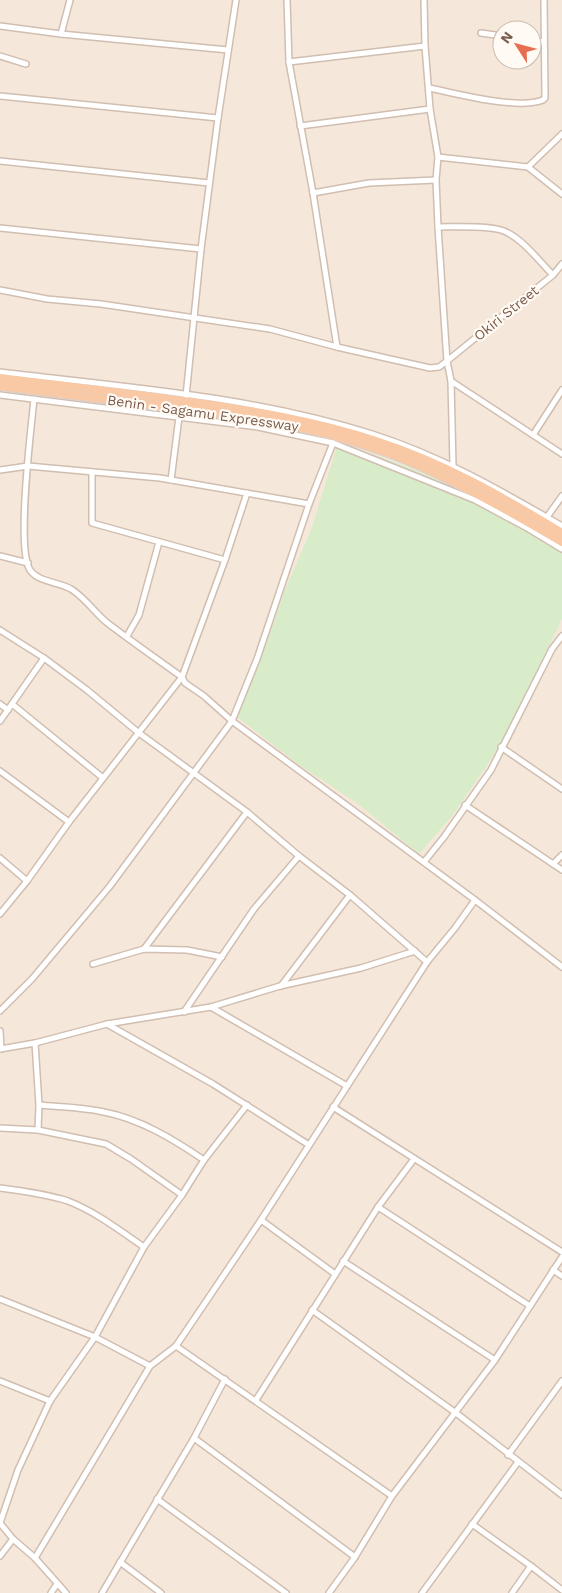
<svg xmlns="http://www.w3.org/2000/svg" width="562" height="1593" viewBox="0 0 562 1593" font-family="'Work Sans',sans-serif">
	<rect width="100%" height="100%" fill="#fdf6ec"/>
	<path fill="#f5e8da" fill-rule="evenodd" d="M 0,0 L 562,0 L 562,1593 L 0,1593 ZM 502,30 L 532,30 L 532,60 L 502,60 Z"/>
	<path fill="#d8ecc9" d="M 338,443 C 416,466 493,502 562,545 L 562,619 L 515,717 L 490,761 L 452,816 L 419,854 L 358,804 L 298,764 L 237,717 L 264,650 L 285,590 L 311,530 Z"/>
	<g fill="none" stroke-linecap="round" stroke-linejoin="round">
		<defs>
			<g id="minor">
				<polyline points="287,0 289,62 313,193 337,347"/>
				<polyline points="424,0 425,46 430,109 438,157 436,180 438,227 445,332 447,361 451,381 453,466"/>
				<polyline points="0,26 61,34 228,50"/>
				<polyline points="481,33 502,36"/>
				<polyline points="61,34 70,0"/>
				<polyline points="532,40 543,42"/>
				<polyline points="0,56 26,64"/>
				<polyline points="289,62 425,46"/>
				<path d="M 430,88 C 457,94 518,110 543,100 L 545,98 L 544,0"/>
				<polyline points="0,96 218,118"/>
				<polyline points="300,126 430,109"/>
				<polyline points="438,157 528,167 562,194"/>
				<polyline points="0,161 209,183"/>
				<polyline points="528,167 562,134"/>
				<polyline points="313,193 369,183 436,180"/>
				<path d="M 438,227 C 454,227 489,225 504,231 C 523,239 538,260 553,275"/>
				<polyline points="0,228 201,249"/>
				<polyline points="0,290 47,299 101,304 270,329 337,347 430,368 439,367 447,361 553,275 562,264"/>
				<path d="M 0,372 C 125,387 252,396 372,434 C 441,456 500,490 562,526"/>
				<polyline points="451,381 562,454"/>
				<polyline points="0,395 258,427 333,443 475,500 529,529 562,549"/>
				<polyline points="186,396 201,249 218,118 236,0"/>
				<path d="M 34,399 C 31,429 16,549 30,570 C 38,582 59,582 71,589 C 87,599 96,615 110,625 C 134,643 158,660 182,677 L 185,683 L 204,696 L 232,721 L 475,900 L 562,967"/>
				<polyline points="533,435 562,390"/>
				<polyline points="0,470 28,466 160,478 309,504"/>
				<polyline points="92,472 92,523 225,560"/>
				<polyline points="171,480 179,417"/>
				<polyline points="547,517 562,496"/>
				<polyline points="0,556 28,563"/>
				<polyline points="0,630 44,658 87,690 139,733 247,812 299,856 350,895 427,962"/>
				<polyline points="127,636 139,615 159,542"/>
				<polyline points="0,704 8,710"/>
				<polyline points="12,704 103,778"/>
				<polyline points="0,721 44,658"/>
				<polyline points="501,747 562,789"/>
				<polyline points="0,771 69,822 27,881 0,914"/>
				<polyline points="465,805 562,870"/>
				<polyline points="69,822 182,677 225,560 247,493"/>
				<polyline points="0,858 27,881"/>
				<polyline points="424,862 444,837 491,770 552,649 562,636"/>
				<polyline points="553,864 562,855"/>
				<polyline points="144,949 247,812"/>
				<polyline points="93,964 144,949 187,950 222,957"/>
				<polyline points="281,986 350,895"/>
				<polyline points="211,1007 347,1086"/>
				<polyline points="0,1011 32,979 110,886 232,721 257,659 309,504 333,443"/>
				<polyline points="184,1012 254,909 299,856"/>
				<polyline points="107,1024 213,1084 309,1145"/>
				<polyline points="0,1031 1,1049"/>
				<polyline points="35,1043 39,1105"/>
				<polyline points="0,1049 35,1043 107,1024 211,1007 280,986 361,968 415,951"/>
				<polyline points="333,1107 562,1252"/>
				<polyline points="0,1128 38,1130 106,1144 131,1159 182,1195"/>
				<path d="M 38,1130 L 39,1105 C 60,1107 83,1107 104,1112 C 140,1119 173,1139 204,1160"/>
				<path d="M 0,1188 C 23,1191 46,1194 68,1201 C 96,1212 119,1230 144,1247"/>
				<polyline points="378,1207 530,1306"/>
				<polyline points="261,1220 335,1274"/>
				<polyline points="343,1261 495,1360"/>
				<polyline points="553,1270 562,1276"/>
				<polyline points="0,1299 95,1337 150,1366"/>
				<polyline points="312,1310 456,1413 562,1495"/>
				<polyline points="176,1346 392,1496"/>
				<polyline points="0,1381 50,1401"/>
				<polyline points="256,1400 378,1207 414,1159"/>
				<polyline points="194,1438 355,1557"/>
				<polyline points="508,1455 562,1381"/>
				<polyline points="157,1499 286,1593"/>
				<polyline points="472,1524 531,1566 562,1590"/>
				<polyline points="0,1556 13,1539"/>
				<polyline points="35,1558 150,1366 176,1346 261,1220 427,962 455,928 475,900"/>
				<polyline points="120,1562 161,1593"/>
				<polyline points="51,1593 57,1584"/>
				<polyline points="66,1593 35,1558 13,1539 0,1523 18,1470 50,1401 95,1337 144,1247 182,1195 204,1160 247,1105"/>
				<polyline points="102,1593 194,1438 225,1379"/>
				<polyline points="329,1593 355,1557 392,1496 495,1360 562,1257"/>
				<polyline points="422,1593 518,1462"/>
				<polyline points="512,1593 531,1566"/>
			</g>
			<g id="trunk">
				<path d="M 0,378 C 64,386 128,393 191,402 C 254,411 316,421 376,441 C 442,462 503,497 562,533"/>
				<path d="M 0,386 L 247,417 C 308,427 373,444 429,470 C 475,491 518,516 562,542"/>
			</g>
		</defs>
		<use href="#minor" stroke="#d1beb0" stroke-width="8"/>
		<use href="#trunk" stroke="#dad1cd" stroke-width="10"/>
		<use href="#minor" stroke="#fff" stroke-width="5"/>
		<use href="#trunk" stroke="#f9c8a4" stroke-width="8"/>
	</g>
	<g text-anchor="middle" stroke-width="4.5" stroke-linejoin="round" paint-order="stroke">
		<g font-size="14" fill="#7a5c4d" stroke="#fffaf3">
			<text transform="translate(506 313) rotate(-39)" y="5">Okiri Street</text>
			<text transform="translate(203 413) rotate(8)" y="5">Benin - Sagamu Expressway</text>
		</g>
	</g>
	<g transform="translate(517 45) rotate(306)"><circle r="24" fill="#fffaf3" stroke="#cabbb1"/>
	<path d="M0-4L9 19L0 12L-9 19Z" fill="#e76f51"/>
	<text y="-8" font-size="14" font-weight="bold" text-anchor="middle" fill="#7a5c4d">N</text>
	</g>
</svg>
